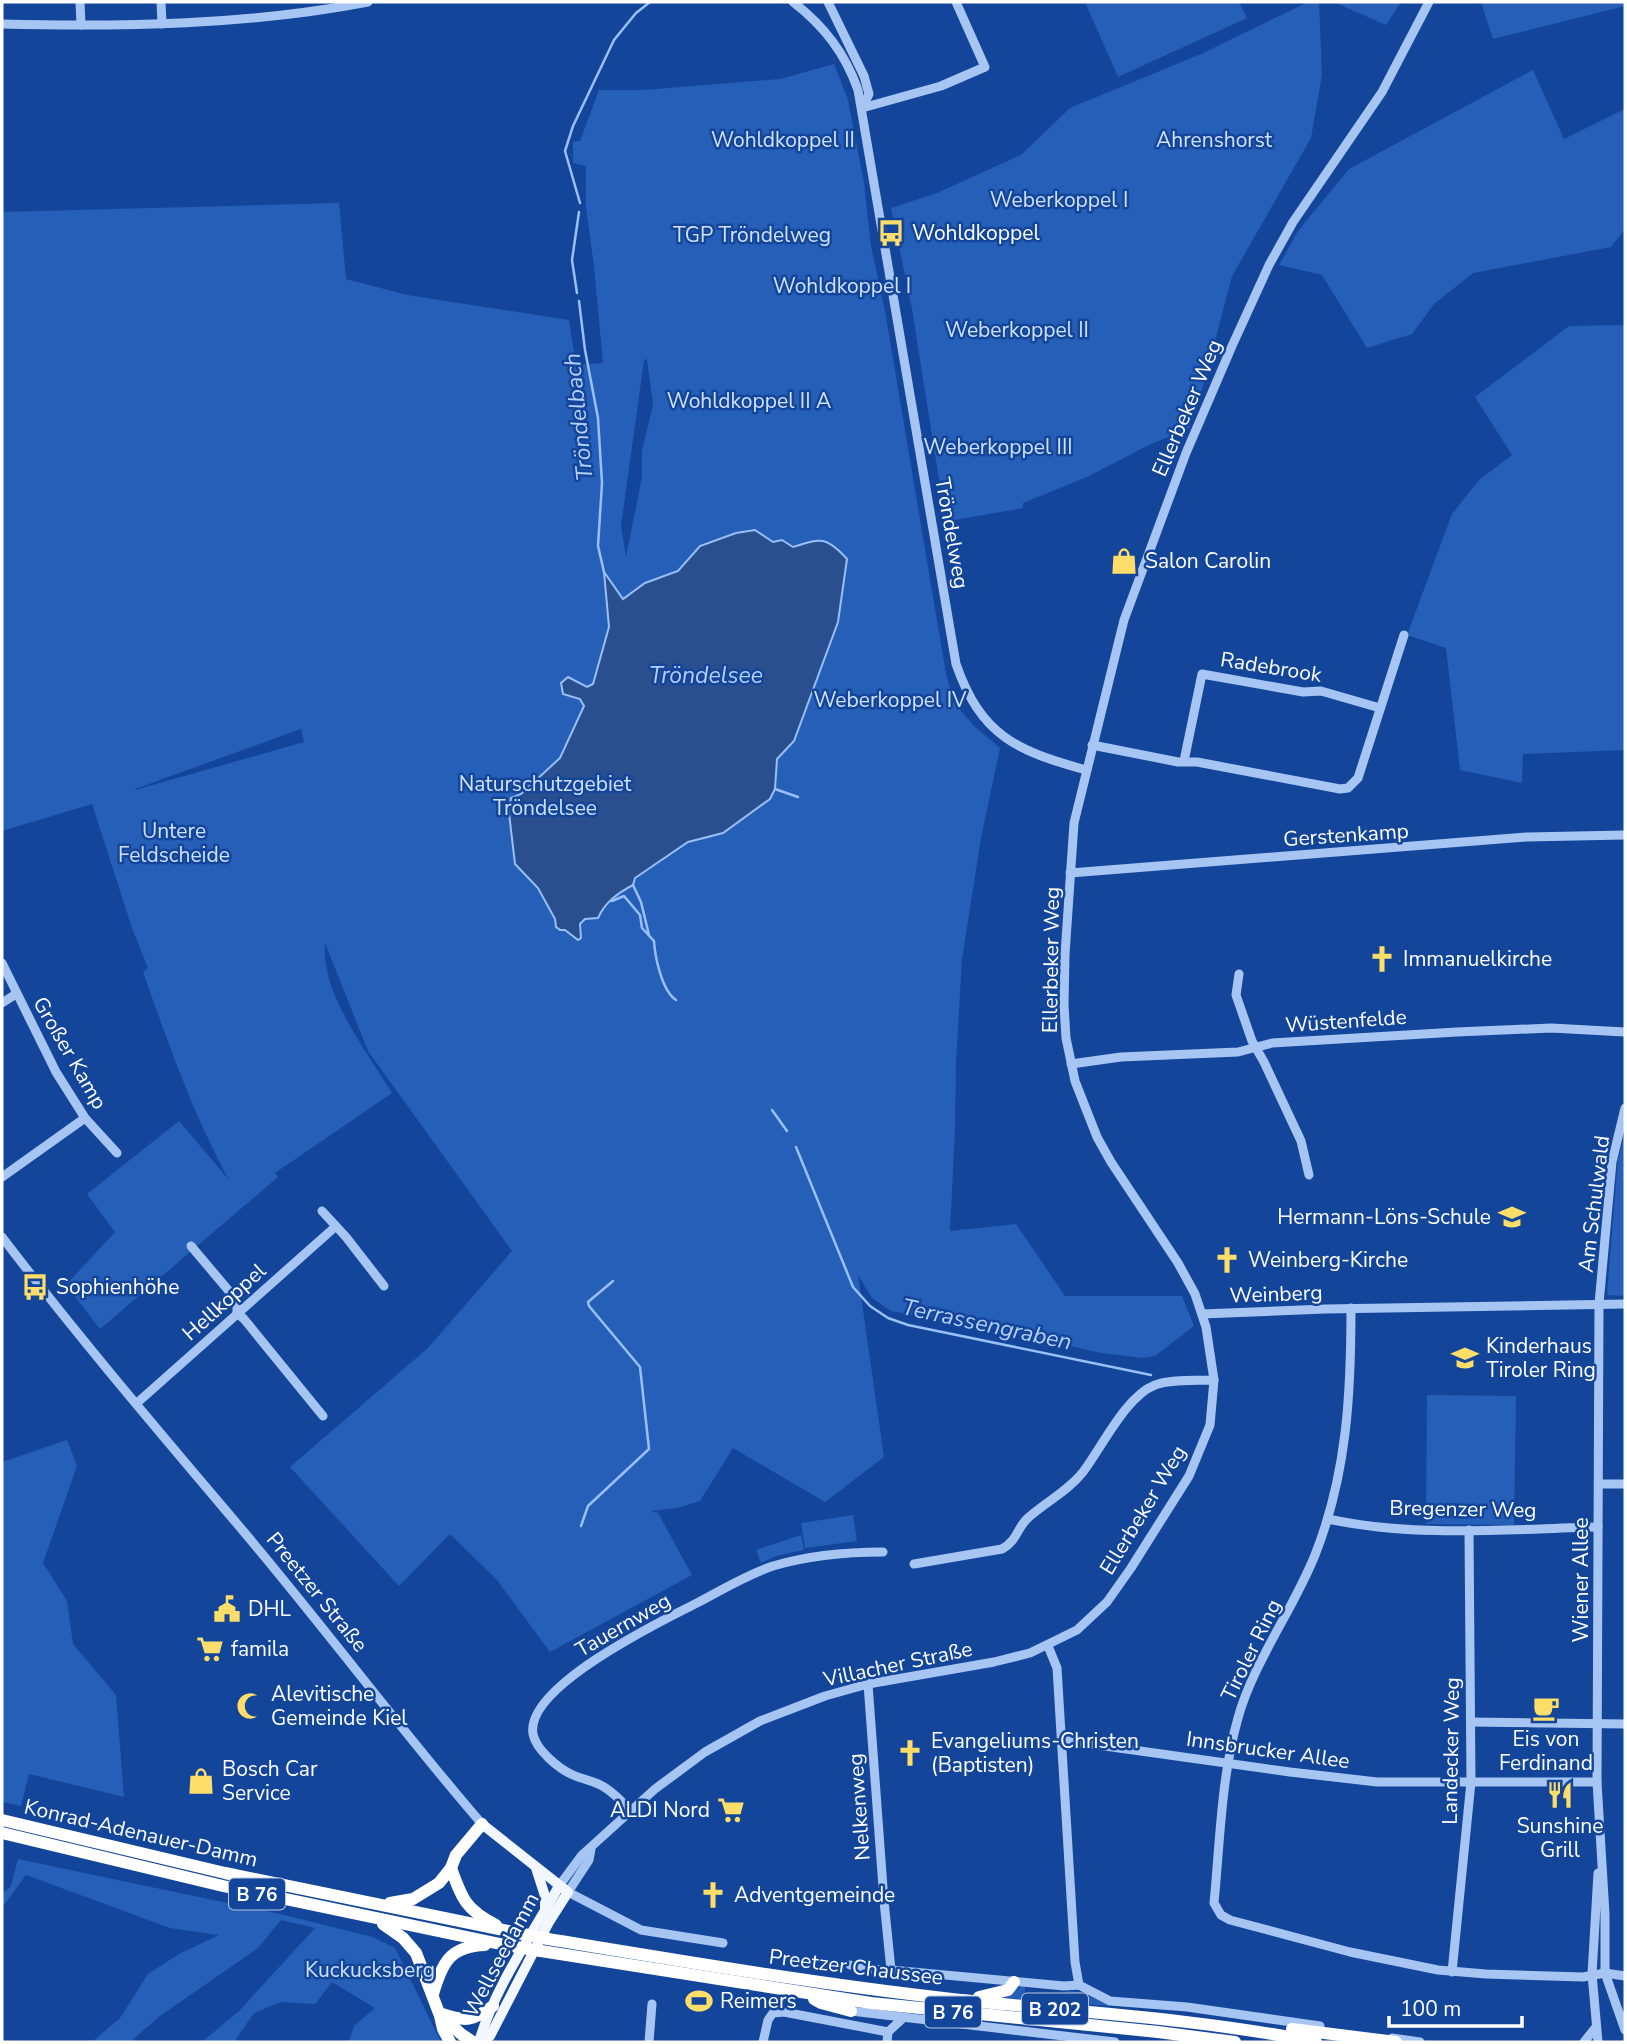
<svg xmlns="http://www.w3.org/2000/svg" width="1627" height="2044" viewBox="0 0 1627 2044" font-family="'Nunito Sans',sans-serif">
	<rect width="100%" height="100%" fill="#13469a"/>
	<g fill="#265fb8" fill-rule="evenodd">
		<polygon points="1085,2 1239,2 1247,18 1118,77"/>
		<polygon points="1308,2 1319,2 1322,75 1311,138 1232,276 1204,383 1189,428 1149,445 1087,477 1023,503 1023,508 949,521 940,486 912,309 891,208 937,193 1021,155 1070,108 1201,54"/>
		<polygon points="1334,2 1401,2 1386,25"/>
		<polygon points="1481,2 1625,2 1625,6 1493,39"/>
		<path d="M 834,64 L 848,100 L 864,183 L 871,246 L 885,311 L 946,674 L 954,703 L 975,727 L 1000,748 L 981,838 L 962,959 L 956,1062 L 955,1129 L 950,1231 L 1016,1224 L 1065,1296 L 1182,1296 L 1194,1326 L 1155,1356 L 1143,1358 L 1101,1353 L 993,1329 L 891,1311 L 872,1298 L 858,1275 L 884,1457 L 825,1502 L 733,1448 L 700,1501 L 677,1508 L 651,1511 L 658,1513 L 692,1575 L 550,1652 L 497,1580 L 450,1534 L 399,1586 L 290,1467 L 428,1348 L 512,1251 L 368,1051 L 325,943 C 320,992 367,1052 392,1093 L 275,1173 L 278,1177 L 100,1329 L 66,1285 L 115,1232 L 87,1194 L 179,1121 L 229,1180 C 193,1114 168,1043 143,972 L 148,968 L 132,928 L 92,804 L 2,831 L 2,212 L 339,203 L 346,279 L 407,295 L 569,320 L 576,365 L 603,363 L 594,266 L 586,208 L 586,166 L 573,163 L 573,142 L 580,141 L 599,90 L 644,90 L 780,79 ZM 647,359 L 653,405 L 642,451 L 642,477 L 626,557 L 621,526 L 644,360 ZM 301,729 L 304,742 L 135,790 L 135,789 Z"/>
		<polygon points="1533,70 1564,139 1625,109 1625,229 1611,247 1473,273 1434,304 1412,334 1367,348 1322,275 1279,265 1298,231 1349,169"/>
		<polygon points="1625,325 1625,750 1523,754 1522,783 1460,770 1446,648 1407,635 1452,514 1479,480 1512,455 1475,397 1569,326"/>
		<polygon points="1625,1134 1625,1296 1607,1295 1618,1159"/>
		<polygon points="1427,1395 1516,1396 1514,1525 1426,1524"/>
		<polygon points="67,1440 77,1466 43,1563 67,1601 73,1644 116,1695 124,1797 29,1774 21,1806 2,1802 2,1462"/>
		<polygon points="853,1515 857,1541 805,1548 801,1523"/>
		<polygon points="801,1535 804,1550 776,1556 761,1563 756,1550"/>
		<polygon points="18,1859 280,1914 373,1937 395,1948 441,2042 349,2042 354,2026 375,2008 332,1982 315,2004 281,2002 254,2013 234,2042 202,2042 239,2011 315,1928 281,1920 258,1948 160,2016 130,2042 92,2042 120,2018 148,1974 179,1954 219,1935 170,1928 26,1875 2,1908 2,1894 11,1886"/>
		<polygon points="1021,1987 1025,1987 1025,1996 1065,1999 1066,1991 1080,1992 1111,2006 1000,1998"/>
	</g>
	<path fill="#2a4f8e" stroke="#99bff6" stroke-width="2" d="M 755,530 L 773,542 L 782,540 L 793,547 C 821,538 826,536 847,559 L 838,622 L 794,741 L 777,759 L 775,789 L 770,799 L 723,833 L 688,842 L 635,878 L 633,885 C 618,893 605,902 598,918 L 585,919 L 580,924 L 581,938 L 578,940 L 565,930 L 560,930 L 556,927 L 555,919 L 538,888 L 515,864 L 509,813 L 511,798 L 521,794 L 560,758 L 584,706 L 580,699 L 563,694 L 561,683 L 568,677 L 587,687 L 593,684 L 609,627 L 604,572 L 623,599 L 645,583 L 678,571 L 700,546 L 736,533 Z"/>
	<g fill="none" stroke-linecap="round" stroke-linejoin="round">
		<g stroke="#99bff6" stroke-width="2.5">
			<polyline points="580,203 565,151 573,126 614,40 636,13 650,2"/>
			<polyline points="577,293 572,260 579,212"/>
			<polyline points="579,301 585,350 598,418 602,483 598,546 604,572"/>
			<polyline points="775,789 798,797"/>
			<polyline points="633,885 641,902 649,935"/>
			<path d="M 612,901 L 624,896 L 640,915 L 642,928 L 654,941 C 655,957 662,991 676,1000"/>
			<polyline points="772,1110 787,1131"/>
			<polyline points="796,1147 853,1287 870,1306 888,1318 908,1325 1151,1375"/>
			<polyline points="581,1526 588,1506 649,1449 640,1367 589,1306 588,1302 613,1281"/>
		</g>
		<g stroke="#a7c5f3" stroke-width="9">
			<polyline points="80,2 81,25"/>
			<polyline points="161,2 162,24"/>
			<path d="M 793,2 C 824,26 845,53 858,90 L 956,664 C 981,736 1017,751 1086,770"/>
			<polyline points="828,2 864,76 869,94 862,108"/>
			<path d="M 2,24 C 124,27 248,25 368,2"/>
			<polyline points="862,108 941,86 985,67 956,2"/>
			<polyline points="1092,745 1178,762 1197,762 1340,789 1348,788 1358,778 1404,635"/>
			<polyline points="1184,761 1202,674 1303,692 1321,691 1380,708"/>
			<polyline points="1070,873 1527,837 1625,835"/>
			<polyline points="2,963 56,1072 85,1118 117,1153"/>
			<polyline points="1239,974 1236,995 1252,1041 1264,1062 1301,1141 1309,1175"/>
			<polyline points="2,1003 16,994"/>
			<polyline points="1071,1064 1121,1057 1238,1052 1272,1043 1457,1032 1551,1028 1625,1032"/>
			<polyline points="1625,1108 1612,1162 1599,1304 1597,1782 1605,1914 1605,1973 1625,2030"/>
			<polyline points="2,1177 85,1118"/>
			<polyline points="322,1211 346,1237 384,1286"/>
			<path d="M 2,1237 C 79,1338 162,1435 244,1532 C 325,1628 400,1729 482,1824"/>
			<polyline points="191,1246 234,1297 237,1304 237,1313 244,1319 323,1416"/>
			<path d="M 1351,1308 C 1351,1394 1347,1474 1315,1555 C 1293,1610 1253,1663 1238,1718 C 1221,1778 1220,1842 1214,1903 L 1221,1915 L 1230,1920 L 1350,1952 L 1438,1970 L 1486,1974 L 1583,1977 L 1605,1973 L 1625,1976"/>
			<polyline points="1202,1314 1325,1309 1625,1304"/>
			<polyline points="137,1403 335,1227"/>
			<polyline points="1599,1484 1625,1484"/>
			<path d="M 1328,1519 C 1415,1538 1510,1529 1598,1527"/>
			<path d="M 914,1564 L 1002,1549 C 1018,1540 1017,1527 1029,1517 C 1047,1501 1068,1491 1083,1472 C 1102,1447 1126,1396 1155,1385 C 1172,1379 1195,1381 1214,1380"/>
			<polyline points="1048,1646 1057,1668 1075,1962 1079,1985"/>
			<polyline points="868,1684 884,1901 891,1970"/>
			<polyline points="1471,1722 1625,1724"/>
			<polyline points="1062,1740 1290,1772 1377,1782 1597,1782"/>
			<path d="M 630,1810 C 623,1803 616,1795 607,1789 C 597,1781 584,1780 573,1775 C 559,1769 536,1750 533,1734 C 525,1687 661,1621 697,1603 C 722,1590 746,1575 773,1566 C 810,1555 845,1552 883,1552"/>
			<polyline points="591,1849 589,1860 568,1892 641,1930 723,1943"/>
			<polyline points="1598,1873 1592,1974 1598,2042"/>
			<polyline points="559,1886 582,1855 655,1789 705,1752 760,1721 825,1696 868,1684 994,1662 1030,1653 1077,1630 1107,1602 1131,1568 1189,1476 1210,1425 1214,1380 1206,1327 1195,1294 1178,1263 1111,1162 1097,1137 1075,1081 1066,1038 1064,1005 1065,954 1074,823 1124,620 1186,453 1232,346 1269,265 1293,222 1382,92 1429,2"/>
			<polyline points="850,1965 865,1969 891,1970 1064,1986 1079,1985 1110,2001 1187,2007 1320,2026"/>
			<polyline points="1452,1972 1471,1782 1469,1530"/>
			<polyline points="851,2011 1115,2042"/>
			<polyline points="1392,2038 1420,2042"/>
			<polyline points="649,2042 652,2004"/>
			<polyline points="763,2042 768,2020 773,2013 784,2012 888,2032 902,2019"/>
			<polyline points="887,2042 888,2032"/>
			<polyline points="1584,2042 1596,2027"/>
		</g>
		<g stroke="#f3f7ff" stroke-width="10">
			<polyline points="482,1824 568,1892 549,1922 490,2036 482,2042"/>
			<polyline points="536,1868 545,1896 545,1908"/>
			<path d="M 479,2042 C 495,1986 531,1937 559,1886"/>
		</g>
		<g stroke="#fff" stroke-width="12">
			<polyline points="2,1820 225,1873 518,1933"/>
			<polyline points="2,1833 223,1886 505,1945"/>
			<path d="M 451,1868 C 462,1899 466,1910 496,1925"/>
			<polyline points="390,1903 413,1899 439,1883 451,1868 456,1855 482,1824"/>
			<polyline points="383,1924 403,1938 416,1953 439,2013 461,2034 473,2042"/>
			<path d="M 548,1939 C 682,1961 817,1984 952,1999 C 1074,2012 1196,2018 1316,2042"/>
			<polyline points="541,1951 871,2003 1158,2032 1235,2042"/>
			<path d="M 433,1994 C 442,1963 450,1946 485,1945"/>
			<polyline points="979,1997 1008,1990 1014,1982"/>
			<polyline points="814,1999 821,2003 851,2011"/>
			<path d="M 442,2014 C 466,2022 473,2021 493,2006"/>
			<polyline points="440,2016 443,2029 450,2042"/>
			<polyline points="1292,2029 1396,2042"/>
		</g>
		<g stroke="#fff" stroke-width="12">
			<polyline points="518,1933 548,1939"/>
			<polyline points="505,1945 541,1951"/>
		</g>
	</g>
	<defs>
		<symbol id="bus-bare" viewBox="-9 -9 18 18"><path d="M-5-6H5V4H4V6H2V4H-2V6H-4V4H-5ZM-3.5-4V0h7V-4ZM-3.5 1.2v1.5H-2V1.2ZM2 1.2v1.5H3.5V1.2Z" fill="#ffdd69" stroke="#13469a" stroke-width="2.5" paint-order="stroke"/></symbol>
		<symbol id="shop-bare" viewBox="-9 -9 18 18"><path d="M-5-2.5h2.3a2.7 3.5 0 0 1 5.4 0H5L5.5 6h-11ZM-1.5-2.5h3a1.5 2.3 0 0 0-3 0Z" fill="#ffdd69" stroke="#13469a" stroke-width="2.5" paint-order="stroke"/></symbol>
		<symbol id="church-bare" viewBox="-9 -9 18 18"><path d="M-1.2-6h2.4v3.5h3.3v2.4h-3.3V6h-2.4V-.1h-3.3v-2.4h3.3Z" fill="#ffdd69" stroke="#13469a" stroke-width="2.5" paint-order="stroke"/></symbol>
		<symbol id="school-bare" viewBox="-9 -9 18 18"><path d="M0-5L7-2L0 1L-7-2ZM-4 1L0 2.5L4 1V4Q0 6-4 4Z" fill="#ffdd69" stroke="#13469a" stroke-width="2.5" paint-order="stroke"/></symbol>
		<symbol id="civic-bare" viewBox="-9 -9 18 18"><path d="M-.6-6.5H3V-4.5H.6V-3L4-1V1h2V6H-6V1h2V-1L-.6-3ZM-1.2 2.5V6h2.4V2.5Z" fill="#ffdd69" stroke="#13469a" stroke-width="2.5" paint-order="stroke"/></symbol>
		<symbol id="supermarket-bare" viewBox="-9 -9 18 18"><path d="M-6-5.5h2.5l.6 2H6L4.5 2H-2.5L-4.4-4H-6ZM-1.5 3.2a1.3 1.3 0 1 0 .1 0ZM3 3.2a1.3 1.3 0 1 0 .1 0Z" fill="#ffdd69" stroke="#13469a" stroke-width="2.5" paint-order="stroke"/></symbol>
		<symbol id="mosque-bare" viewBox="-9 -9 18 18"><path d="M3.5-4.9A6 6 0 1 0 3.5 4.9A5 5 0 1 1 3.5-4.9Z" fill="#ffdd69" stroke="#13469a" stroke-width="2.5" paint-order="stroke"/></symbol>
		<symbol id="cafe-bare" viewBox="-9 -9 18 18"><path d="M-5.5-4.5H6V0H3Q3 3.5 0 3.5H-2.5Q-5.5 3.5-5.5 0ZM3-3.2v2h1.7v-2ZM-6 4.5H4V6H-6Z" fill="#ffdd69" stroke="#13469a" stroke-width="2.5" paint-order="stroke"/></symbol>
		<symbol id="restaurant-bare" viewBox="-9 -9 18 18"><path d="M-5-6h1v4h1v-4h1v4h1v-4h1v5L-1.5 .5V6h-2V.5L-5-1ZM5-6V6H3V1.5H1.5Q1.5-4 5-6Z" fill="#ffdd69" stroke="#13469a" stroke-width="2.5" paint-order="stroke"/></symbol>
		<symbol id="stadium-bare" viewBox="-9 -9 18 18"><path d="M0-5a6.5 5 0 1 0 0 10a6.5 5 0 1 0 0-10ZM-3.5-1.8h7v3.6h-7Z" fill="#ffdd69" stroke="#13469a" stroke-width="2.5" paint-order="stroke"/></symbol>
	</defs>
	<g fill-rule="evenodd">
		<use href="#bus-bare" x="872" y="214" width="38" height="38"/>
		<use href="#shop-bare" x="1105" y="542" width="38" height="38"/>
		<use href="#church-bare" x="1363" y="940" width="38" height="38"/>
		<use href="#school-bare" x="1493" y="1198" width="38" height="38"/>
		<use href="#church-bare" x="1208" y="1241" width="38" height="38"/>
		<use href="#bus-bare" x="16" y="1268" width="38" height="38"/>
		<use href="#school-bare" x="1446" y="1339" width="38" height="38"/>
		<use href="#civic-bare" x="208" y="1590" width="38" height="38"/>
		<use href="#supermarket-bare" x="191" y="1630" width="38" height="38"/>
		<use href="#mosque-bare" x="231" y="1687" width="38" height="38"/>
		<use href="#cafe-bare" x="1527" y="1689" width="38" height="38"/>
		<use href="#church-bare" x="891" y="1734" width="38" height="38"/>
		<use href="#shop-bare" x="182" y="1762" width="38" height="38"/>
		<use href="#restaurant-bare" x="1541" y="1776" width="38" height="38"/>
		<use href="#supermarket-bare" x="712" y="1791" width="38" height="38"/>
		<use href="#church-bare" x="694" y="1876" width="38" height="38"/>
		<use href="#stadium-bare" x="680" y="1982" width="38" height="38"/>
	</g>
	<g text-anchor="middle" stroke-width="5" stroke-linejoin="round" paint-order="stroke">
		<g fill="#13469a" stroke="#b8c8e1" stroke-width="2">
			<rect x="229" y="1878.5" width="56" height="31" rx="5"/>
			<rect x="1022" y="1993.5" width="66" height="31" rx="5"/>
			<rect x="925" y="1996.5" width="56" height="31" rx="5"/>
		</g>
		<g font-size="19" font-weight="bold" fill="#fff">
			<text x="257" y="1901">B 76</text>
			<text x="1055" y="2016">B 202</text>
			<text x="953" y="2019">B 76</text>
		</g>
		<g font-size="21" fill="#cfe1fd" stroke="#13469a">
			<text x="783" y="147">Wohldkoppel II</text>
			<text x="1214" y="147">Ahrenshorst</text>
			<text x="1059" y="207">Weberkoppel I</text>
			<text x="752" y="242">TGP Tröndelweg</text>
			<text x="842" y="293">Wohldkoppel I</text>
			<text x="1017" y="337">Weberkoppel II</text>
			<text x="749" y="408">Wohldkoppel II A</text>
			<text x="998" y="454">Weberkoppel III</text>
			<text x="890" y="707">Weberkoppel IV</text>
			<text x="545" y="791">Naturschutzgebiet<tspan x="545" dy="24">Tröndelsee</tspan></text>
			<text x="174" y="838">Untere<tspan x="174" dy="24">Feldscheide</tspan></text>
			<text x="370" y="1977">Kuckucksberg</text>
		</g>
		<g font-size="21" fill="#fff" stroke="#13469a" text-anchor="start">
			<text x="912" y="240">Wohldkoppel</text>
			<text x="1145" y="568">Salon Carolin</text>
			<text x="1403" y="966">Immanuelkirche</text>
			<text x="1491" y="1224" text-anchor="end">Hermann-Löns-Schule</text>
			<text x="1248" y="1267">Weinberg-Kirche</text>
			<text x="56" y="1294">Sophienhöhe</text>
			<text x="1486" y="1353">Kinderhaus<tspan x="1486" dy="24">Tiroler Ring</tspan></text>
			<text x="248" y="1616">DHL</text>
			<text x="231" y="1656">famila</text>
			<text x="271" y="1701">Alevitische<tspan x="271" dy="24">Gemeinde Kiel</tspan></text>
			<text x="1546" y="1746" text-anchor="middle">Eis von<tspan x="1546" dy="24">Ferdinand</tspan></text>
			<text x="931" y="1748">Evangeliums-Christen<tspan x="931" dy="24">(Baptisten)</tspan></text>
			<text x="222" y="1776">Bosch Car<tspan x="222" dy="24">Service</tspan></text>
			<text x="710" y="1817" text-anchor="end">ALDI Nord</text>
			<text x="1560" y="1833" text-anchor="middle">Sunshine<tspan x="1560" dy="24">Grill</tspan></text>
			<text x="734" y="1902">Adventgemeinde</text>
			<text x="720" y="2008">Reimers</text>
		</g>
		<g font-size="21" fill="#fff" stroke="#13469a">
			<text transform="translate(1187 408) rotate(-67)" y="7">Ellerbeker Weg</text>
			<text transform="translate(952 533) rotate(80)" y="7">Tröndelweg</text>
			<text transform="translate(1271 667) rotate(9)" y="7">Radebrook</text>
			<text transform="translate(1346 835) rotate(-4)" y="7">Gerstenkamp</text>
			<text transform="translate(1051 960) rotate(-89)" y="7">Ellerbeker Weg</text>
			<text transform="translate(1346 1021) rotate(-4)" y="7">Wüstenfelde</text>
			<text transform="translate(70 1053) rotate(60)" y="7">Großer Kamp</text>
			<text transform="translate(1594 1204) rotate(-83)" y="7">Am Schulwald</text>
			<text transform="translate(1276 1294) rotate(-2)" y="7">Weinberg</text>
			<text transform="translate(224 1302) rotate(-42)" y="7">Hellkoppel</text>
			<text transform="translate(1463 1509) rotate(1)" y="7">Bregenzer Weg</text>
			<text transform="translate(1143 1510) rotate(-59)" y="7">Ellerbeker Weg</text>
			<text transform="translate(1581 1580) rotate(-90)" y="7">Wiener Allee</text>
			<text transform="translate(317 1592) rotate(51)" y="7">Preetzer Straße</text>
			<text transform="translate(623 1625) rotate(-30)" y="7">Tauernweg</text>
			<text transform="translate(1251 1650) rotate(-64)" y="7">Tiroler Ring</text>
			<text transform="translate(898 1664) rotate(-12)" y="7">Villacher Straße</text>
			<text transform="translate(1268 1750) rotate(8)" y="7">Innsbrucker Allee</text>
			<text transform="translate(1451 1751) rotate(-89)" y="7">Landecker Weg</text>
			<text transform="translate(859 1807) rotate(-94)" y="7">Nelkenweg</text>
			<text transform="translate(141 1833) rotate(13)" y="7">Konrad-Adenauer-Damm</text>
			<text transform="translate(501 1955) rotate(-62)" y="7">Wellseedamm</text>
			<text transform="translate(856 1967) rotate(7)" y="7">Preetzer Chaussee</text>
		</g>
		<g font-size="23" font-style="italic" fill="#b4cffa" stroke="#13469a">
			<text transform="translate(578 417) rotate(-96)" y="8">Tröndelbach</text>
			<text x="706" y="683">Tröndelsee</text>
			<text transform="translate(987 1324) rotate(12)" y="8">Terrassengraben</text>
		</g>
	</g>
	<rect width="1627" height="2044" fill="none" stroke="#ffffff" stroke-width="7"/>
	<path d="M1389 2016v10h133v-10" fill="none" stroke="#ffffff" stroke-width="3.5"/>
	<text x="1400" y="2016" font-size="21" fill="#ffffff" stroke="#13469a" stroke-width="5" paint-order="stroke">100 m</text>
</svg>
